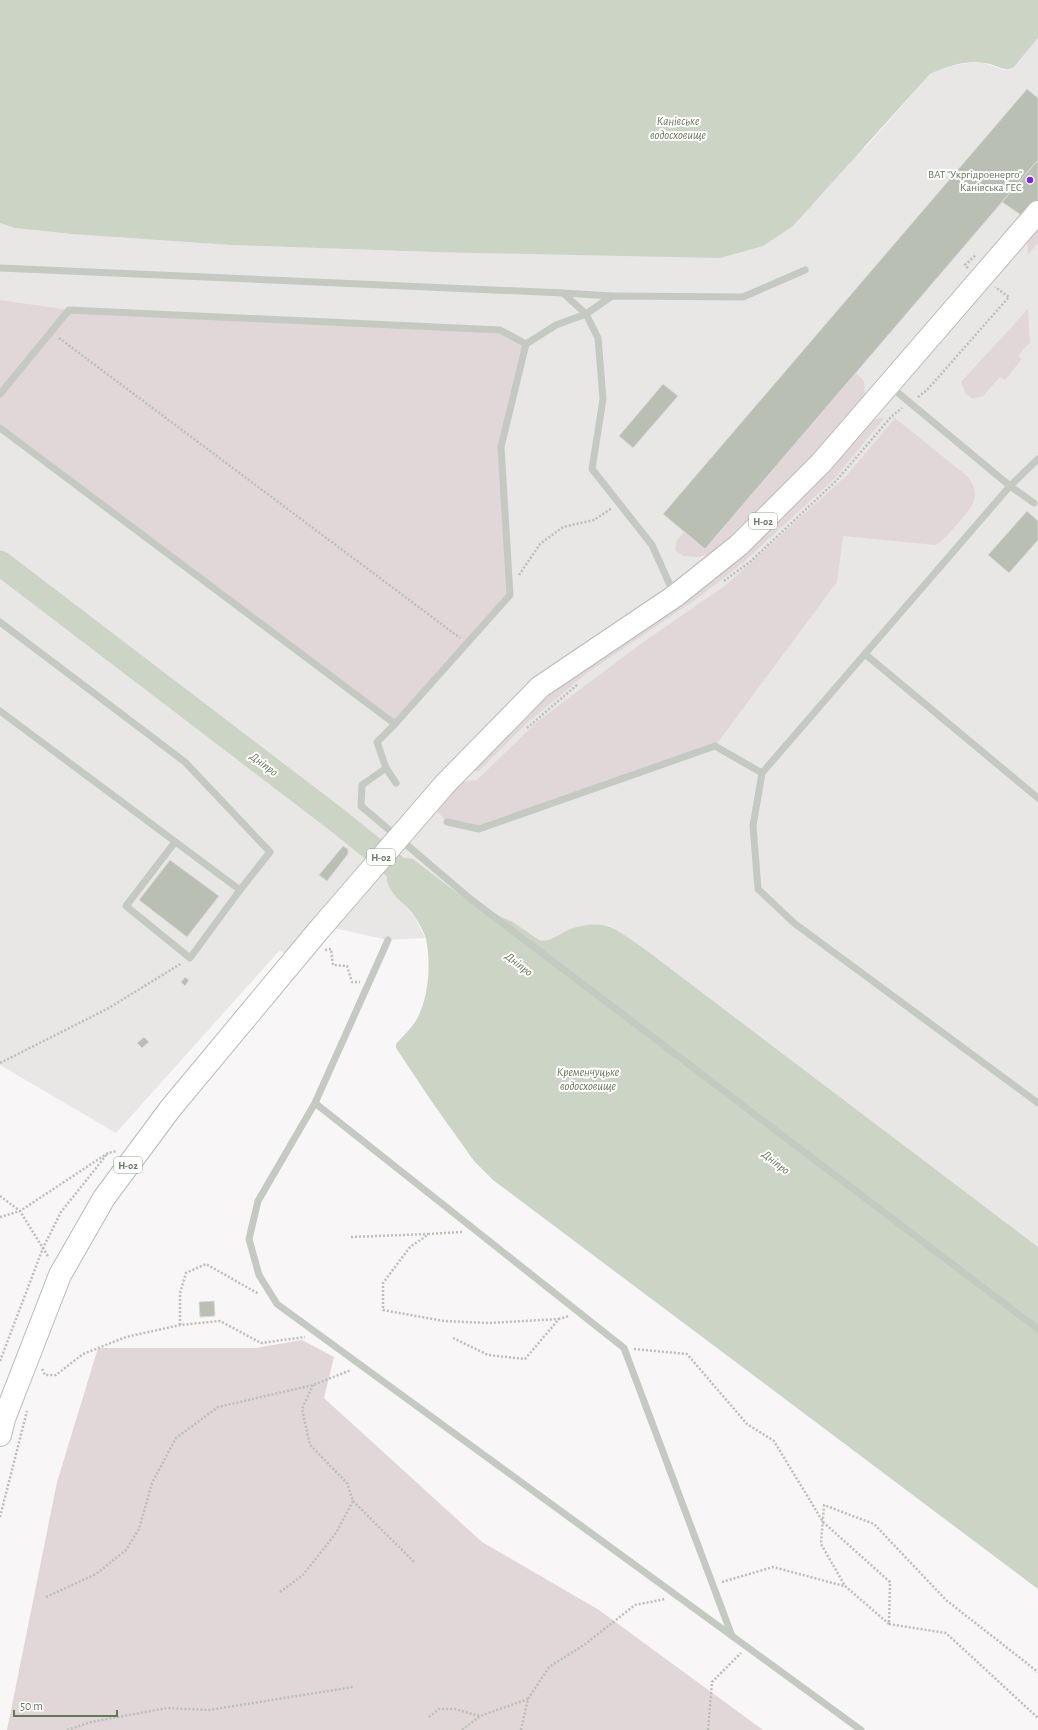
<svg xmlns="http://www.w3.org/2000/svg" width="1038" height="1730" viewBox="0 0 1038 1730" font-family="'Alegreya Sans',sans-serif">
	<rect width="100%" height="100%" fill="#f9f6f8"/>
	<polygon fill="#e8e7e6" points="1038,38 1038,1247 642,947 609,926 597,924 570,929 548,940 543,941 539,940 513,922 469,902 413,859 387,882 391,890 414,916 425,938 388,940 338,929 318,931 294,961 280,950 116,1133 0,1065 0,223 16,228 71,234 230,245 432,252 865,148 930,74 944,67 968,63 984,63 1004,70 1014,67"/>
	<g fill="#e1d7d8">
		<polygon points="1038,222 1038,243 1028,255 1027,236"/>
		<polygon points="0,300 69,310 500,330 526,344 501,447 510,595 395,724 0,428"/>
		<polygon points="1028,309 1030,342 1018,356 1022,359 1005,380 1000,377 983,396 973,399 966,394 961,382"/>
		<polygon points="856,373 864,381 865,395 816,453 714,553 698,557 683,556 675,550 677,540 684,532 705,549"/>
		<polygon points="885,417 835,478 745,561 701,596 587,673 527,723 479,771 472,771 507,731 585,665 778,521 830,470 873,420"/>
		<path d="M 895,418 L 967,476 C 983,495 972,507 958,523 C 951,531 945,539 936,545 L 843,536 L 837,582 L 715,746 L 479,829 L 447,822 L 437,811 L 462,782 L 477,780 L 538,721 L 642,643 L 726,585 L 847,475 Z"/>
		<polygon points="302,1340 334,1357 324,1398 482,1542 599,1610 763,1730 7,1730 57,1482 98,1348 255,1348"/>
	</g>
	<g fill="#ccd4c5">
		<path d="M 0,0 L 1038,0 L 1038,38 L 1014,67 C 1004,73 995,64 985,63 C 966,60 946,66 930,74 L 793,226 L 763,246 L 720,258 L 432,252 L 230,245 L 71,234 L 15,228 L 0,223 Z"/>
		<path d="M 406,858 L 413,859 L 469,902 L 513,922 L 539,940 C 550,943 560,933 570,929 C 582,925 595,923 607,926 C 618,929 632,941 642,947 L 1038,1247 L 1038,1589 L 493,1180 L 474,1161 L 432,1102 L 396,1048 L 396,1044 C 403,1036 413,1027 418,1017 C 429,995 431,963 426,939 C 424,932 419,923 415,917 C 408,905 390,896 387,881 C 385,869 396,860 406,858 Z"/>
	</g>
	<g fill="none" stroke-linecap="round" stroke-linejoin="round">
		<polyline stroke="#ccd4c5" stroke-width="25" points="0,563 337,820 420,887"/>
	</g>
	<g fill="#b9c0b3" stroke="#dbd8da">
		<polygon points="1027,89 1038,98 1038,160 705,549 663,514"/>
		<polygon points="1038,160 1038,200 1024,217 1002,202"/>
		<polygon points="663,384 678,396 633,448 619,436"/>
		<polygon points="1027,511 1038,521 1038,540 1009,573 988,555"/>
		<polygon points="343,846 348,849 348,854 327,881 319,875"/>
		<polygon points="170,860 219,896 187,937 139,900"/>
		<polygon points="185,977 189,980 185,986 181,982"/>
		<polygon points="144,1037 149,1042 142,1048 137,1043"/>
		<polygon points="214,1301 215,1316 200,1317 199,1302"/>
	</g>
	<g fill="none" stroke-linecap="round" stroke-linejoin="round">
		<defs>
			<g id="primary">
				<polyline points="445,784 540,687 675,596 739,545 821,463 1038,212"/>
				<polyline points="0,1435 4,1419 60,1275 104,1198 170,1109 318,931"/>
			</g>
		</defs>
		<use href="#primary" stroke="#b6bdb2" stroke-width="24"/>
		<g stroke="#babfb7" stroke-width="2.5" stroke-dasharray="2 2" stroke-linecap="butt">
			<polyline points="968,268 965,265 976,255"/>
			<polyline points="59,338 460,638"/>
			<polyline points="918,397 927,390 1009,297 995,287"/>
			<polyline points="519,575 540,544 563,527 594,520 612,508"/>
			<polyline points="724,581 751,561 836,481 891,417 902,408"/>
			<polyline points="527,728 578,684"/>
			<polyline points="325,950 331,949 333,965 347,966 352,982 360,982"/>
			<polyline points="0,1063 107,1009 182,963"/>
			<polyline points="0,1196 20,1211 49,1258"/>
			<polyline points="0,1217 20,1211 108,1153 117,1151"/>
			<polyline points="462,1232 429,1234 410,1247 383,1283 383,1310 444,1321 489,1323 559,1319"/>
			<polyline points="351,1237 428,1234"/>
			<polyline points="180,1325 180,1293 186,1273 206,1264 259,1294"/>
			<polyline points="453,1338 488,1355 525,1359 559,1319 569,1316"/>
			<polyline points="634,1349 687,1354 747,1424 774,1441 823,1522 890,1582 889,1624 845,1586 821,1544 824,1505 874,1524 946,1600 1038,1672"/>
			<polyline points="0,1361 43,1248 61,1212 108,1153"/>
			<polyline points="42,1369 45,1375 56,1375 83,1354 126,1337 180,1325 220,1321 261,1343 305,1337"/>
			<polyline points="353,1501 414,1562"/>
			<polyline points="0,1517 27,1411"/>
			<polyline points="722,1582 773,1567 844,1586"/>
			<polyline points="280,1592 303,1575 336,1533 353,1501 347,1483 310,1445 302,1409 313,1385"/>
			<polyline points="46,1597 96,1574 126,1550 139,1529 152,1483 176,1438 218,1407 313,1385 351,1370"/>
			<polyline points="889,1624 946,1633 1038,1718"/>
			<polyline points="429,1717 439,1709 455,1709 479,1716"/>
			<polyline points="67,1730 91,1722 167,1708 209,1710 353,1687"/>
			<polyline points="462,1730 480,1716 528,1699"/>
			<polyline points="521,1730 528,1699 549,1667 584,1645 635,1605 665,1599"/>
			<polyline points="708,1730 712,1682 741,1653"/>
		</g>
		<g stroke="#c4cac1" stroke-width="7">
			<polyline points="0,268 563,293 586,314 598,338 603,399 592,469 652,545 674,594"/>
			<polyline points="563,293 612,296"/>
			<polyline points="526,344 556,325 586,314 612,296 743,297 805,270"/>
			<polyline points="891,387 1010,486 762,773 753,826 758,889 794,923 1038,1103"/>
			<polyline points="0,394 69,310 500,330 526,344 501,447 510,595 395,724 0,428"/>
			<polyline points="1034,503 1010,486 1038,459"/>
			<polyline points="0,622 185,762 270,852 240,890"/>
			<polyline points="865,654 1038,798"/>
			<polyline points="0,711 240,890 190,958 126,906 175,842"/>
			<polyline points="395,724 377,742 386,768 396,783"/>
			<polyline points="386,768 362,785 361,806 468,897 1038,1329"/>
			<polyline points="447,822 479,829 715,746 762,773"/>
			<polyline points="388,940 315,1103 258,1201 249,1239 259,1275 277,1304 861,1730"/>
			<polyline points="315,1103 624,1348 732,1636"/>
		</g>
		<use href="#primary" stroke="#fff" stroke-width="22"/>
		<defs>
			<polyline id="primary-bridge" points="318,931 445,784"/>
		</defs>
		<use href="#primary-bridge" stroke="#b6bdb2" stroke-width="24" stroke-linecap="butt"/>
		<use href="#primary-bridge" stroke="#fff" stroke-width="22"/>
	</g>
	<circle fill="#7e22ed" stroke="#fff" stroke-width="1.5" cx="1030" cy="180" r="4"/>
	<g text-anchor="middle" stroke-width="4" stroke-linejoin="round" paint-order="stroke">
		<g fill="#fff" stroke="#92a08b" stroke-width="1">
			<rect x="749" y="513" width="28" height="16" rx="3"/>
			<rect x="367" y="849" width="28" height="16" rx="3"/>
			<rect x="114" y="1157" width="28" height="16" rx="3"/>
		</g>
		<g font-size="10" font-weight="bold" fill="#637759">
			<text x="763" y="525">Н-02</text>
			<text x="381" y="861">Н-02</text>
			<text x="128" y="1169">Н-02</text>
		</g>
		<g font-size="11" fill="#637759" stroke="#fff" text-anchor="end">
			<text x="1022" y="178">ВАТ "Укргідроенерго"<tspan x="1022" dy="13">Канівська ГЕС</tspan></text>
		</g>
		<g font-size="12" font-style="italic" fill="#677658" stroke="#fff">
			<text x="678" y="125">Канівське<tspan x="678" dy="14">водосховище</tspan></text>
			<text transform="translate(264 764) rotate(37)" y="4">Дніпро</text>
			<text transform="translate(519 964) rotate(38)" y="4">Дніпро</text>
			<text x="588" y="1076">Кременчуцьке<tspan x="588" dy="14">водосховище</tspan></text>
			<text transform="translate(776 1162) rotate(38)" y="4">Дніпро</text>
		</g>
	</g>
	<path d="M14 1710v6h103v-6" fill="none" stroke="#637759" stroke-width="2"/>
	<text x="20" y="1710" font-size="12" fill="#637759" stroke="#ffffff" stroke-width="3" paint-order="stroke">50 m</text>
</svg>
